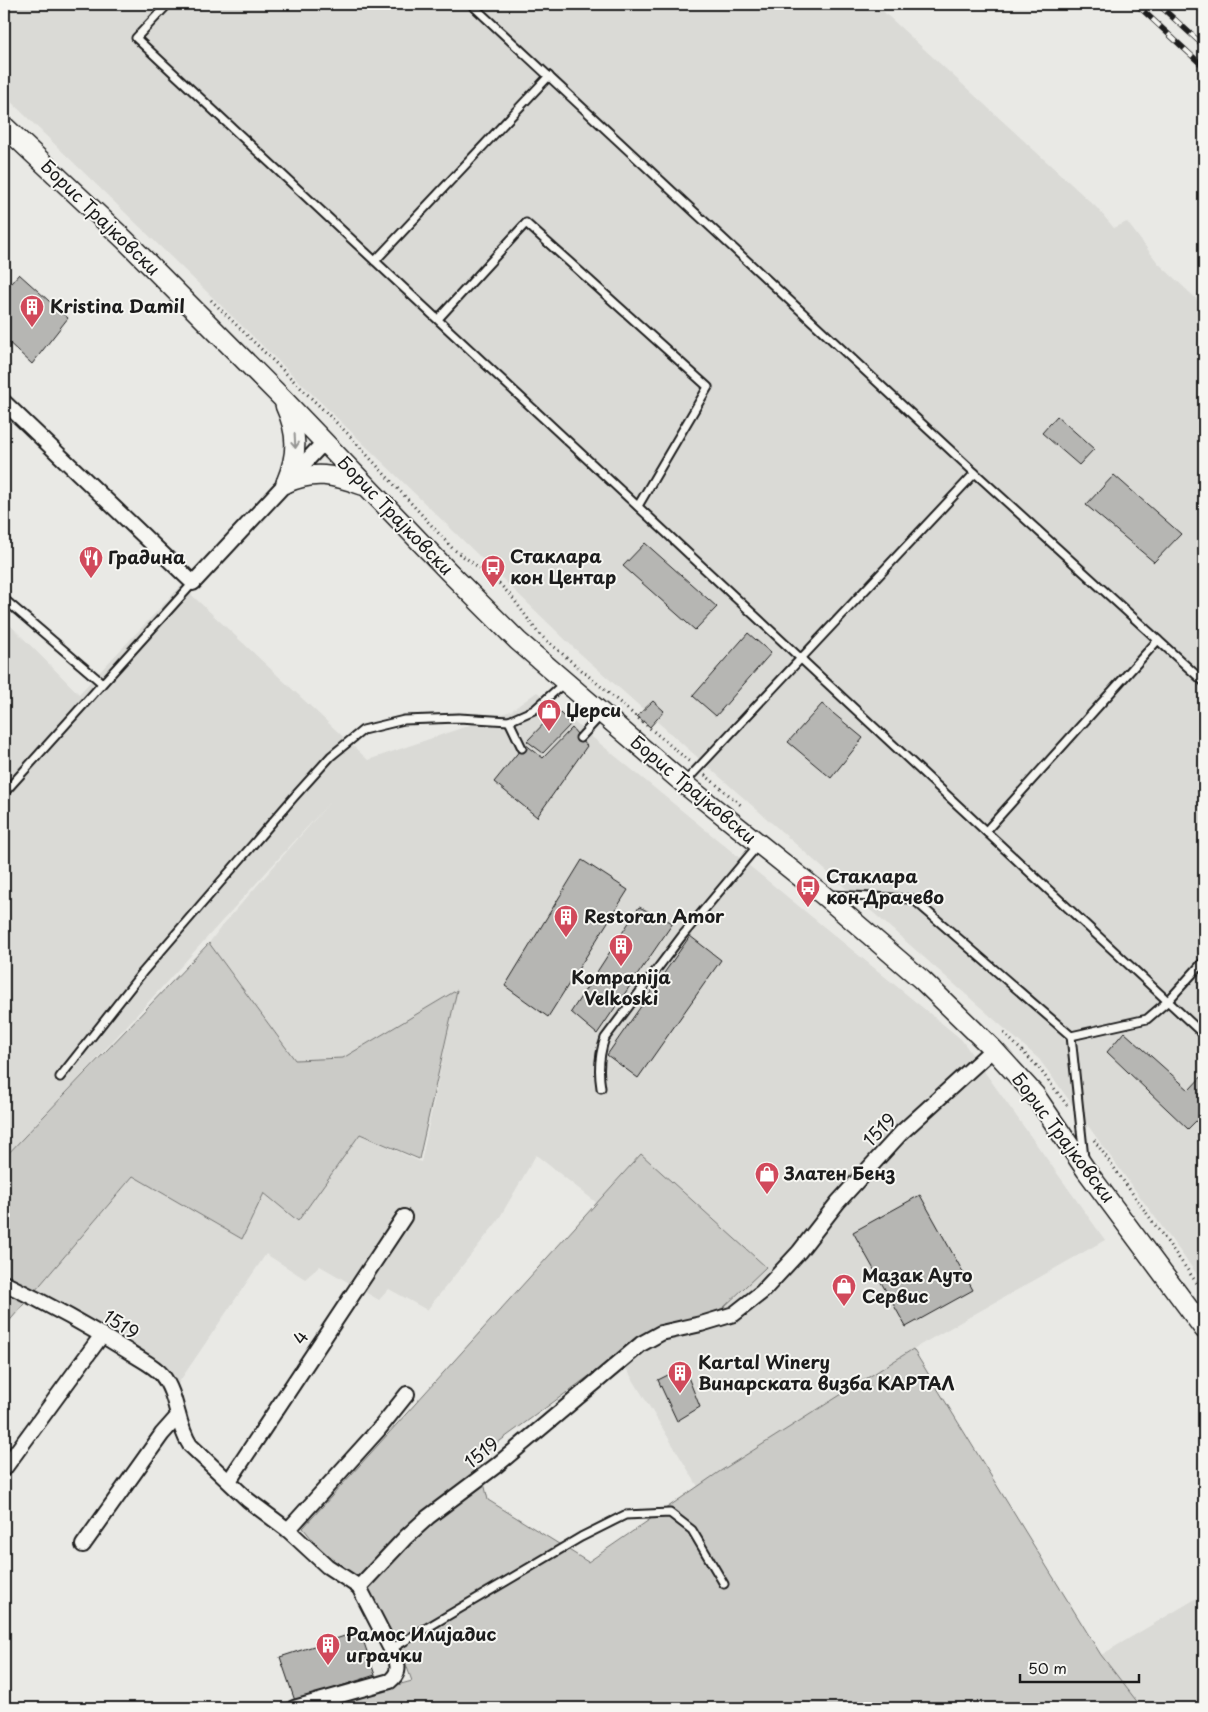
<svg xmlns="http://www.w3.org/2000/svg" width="1208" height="1712" viewBox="0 0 1208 1712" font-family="'Playpen Sans',sans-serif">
	<rect width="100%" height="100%" fill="#e9e9e5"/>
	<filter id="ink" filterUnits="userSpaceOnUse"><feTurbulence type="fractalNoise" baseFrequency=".02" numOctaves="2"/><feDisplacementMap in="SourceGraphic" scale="10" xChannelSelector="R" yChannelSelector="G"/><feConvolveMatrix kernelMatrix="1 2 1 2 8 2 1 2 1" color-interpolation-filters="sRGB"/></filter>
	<g filter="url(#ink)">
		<g fill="#dadad6">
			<polygon points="4,4 875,4 1096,207 1114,228 1127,222 1158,263 1204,306 1204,1284 1039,1059 575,649 4,95"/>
			<polygon points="195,571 182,586 368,760 511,711 537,692 961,1039 1105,1240 913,1349 699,1488 618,1355 641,1155 597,1203 536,1155 497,1222 427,1310 389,1289 379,1300 320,1266 305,1279 266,1254 175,1388 30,1297 133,1176 242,1239 264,1193 298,1221 360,1134 421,1162 457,990 343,1058 295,1060 209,943 221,927 330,802 74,1084 4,1158 4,619 79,694"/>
			<polygon points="1204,1594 1204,1708 1140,1708 1101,1655"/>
		</g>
		<g fill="#cbcbc7" stroke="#747472">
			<polygon points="209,943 295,1060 343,1058 457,990 419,1159 360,1134 298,1221 264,1193 242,1239 133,1176 6,1325 4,1322 4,1158"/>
			<polygon points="641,1154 766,1267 723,1308 618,1355 478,1457 488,1500 588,1562 719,1472 913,1349 1101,1655 1142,1708 320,1708 319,1706 412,1681 399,1645 303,1528"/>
		</g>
		<g fill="#b6b6b3" stroke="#1c1c1c">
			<polygon points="19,274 68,318 32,364 4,338 4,291"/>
			<polygon points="1057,416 1094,449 1079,465 1042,433"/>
			<polygon points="1114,475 1181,534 1154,562 1086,505"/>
			<polygon points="645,543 717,607 695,630 623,566"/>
			<polygon points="748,633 771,653 716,716 693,696"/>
			<polygon points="653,701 664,711 650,727 637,716"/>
			<polygon points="822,704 863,738 831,778 788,742"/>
			<polygon points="554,713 560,713 571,724 543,753 527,741"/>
			<polygon points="572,728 587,746 537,817 494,782 525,744 543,758"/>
			<polygon points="582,860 628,890 548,1017 505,986"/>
			<polygon points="639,907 673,923 597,1034 571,1012"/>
			<polygon points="690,936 721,960 638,1078 607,1055"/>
			<polygon points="1124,1032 1189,1090 1204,1074 1204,1113 1188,1129 1107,1052"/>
			<polygon points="920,1195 973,1290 906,1327 853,1232"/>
			<polygon points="684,1367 700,1407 677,1421 658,1380"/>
			<polygon points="360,1631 375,1675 295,1701 280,1657"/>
		</g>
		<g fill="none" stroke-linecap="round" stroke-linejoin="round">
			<defs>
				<g id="lane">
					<polyline points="168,4 136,38 1204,1035"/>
					<polyline points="471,4 975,473"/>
					<polyline points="375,261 549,76"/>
					<polyline points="438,319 526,223 708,387 638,506"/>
					<polyline points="4,599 102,683"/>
					<polyline points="509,721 522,748"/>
					<polyline points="580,738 602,714"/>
					<polyline points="684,783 975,473 1204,682"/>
					<polyline points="4,793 193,583"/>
					<polyline points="986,831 1158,640"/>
					<polyline points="831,895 913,899 1071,1036 1084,1158"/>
					<polyline points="1071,1036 1147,1019 1168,1001 1204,961"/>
					<polyline points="60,1077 142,973 294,797 331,756 363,730 404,720 459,718 509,721 534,710 564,683"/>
					<path d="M 601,1088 C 598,1070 599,1055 605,1038 L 682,936 L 759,844"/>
					<polyline points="391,1649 581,1537 625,1515 670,1513 692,1530 724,1584"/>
				</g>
				<g id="street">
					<polyline points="4,402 193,583 324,442"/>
					<path d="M 4,1283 C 48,1304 90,1327 131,1353 C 140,1359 155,1366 162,1375 C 178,1395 176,1424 190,1445 L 248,1500 L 288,1530 L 327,1566 L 359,1587 L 406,1537 L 428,1517 L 497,1465 L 641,1344 L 661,1333 L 701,1324 L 734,1314 L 762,1292 L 799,1252 L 838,1202 L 902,1132 L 993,1049"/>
					<polyline points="4,1469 102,1335"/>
					<polyline points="229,1481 404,1217"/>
					<polyline points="288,1530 379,1429 407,1394"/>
					<polyline points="83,1545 162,1434 178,1416"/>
					<path d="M 294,1708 L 390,1681 C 398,1674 399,1669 396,1659 L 359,1587"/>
				</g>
				<g id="secondary">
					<polyline points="4,126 125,240 283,399 449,572 518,641 683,783 823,895 922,980 993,1049 1035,1095 1086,1170 1204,1329"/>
					<path d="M 285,405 C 298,433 298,454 286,483"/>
					<path d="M 286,483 C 314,470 334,475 362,485"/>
				</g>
			</defs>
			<use href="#lane" stroke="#1c1c1c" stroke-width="11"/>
			<use href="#street" stroke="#1c1c1c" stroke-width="18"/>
			<use href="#secondary" stroke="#1c1c1c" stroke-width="22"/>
			<g stroke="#1c1c1c" stroke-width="3" stroke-dasharray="1 4" stroke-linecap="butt">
				<polyline points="4,103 11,110"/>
				<polyline points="211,300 347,433 453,549 495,579 512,597 539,634 691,763"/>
				<polyline points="705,775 742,806"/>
				<polyline points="1004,1033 1038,1067 1067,1105"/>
				<polyline points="1094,1140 1204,1293"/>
			</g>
			<use href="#lane" stroke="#f6f6f2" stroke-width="7"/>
			<use href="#street" stroke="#f6f6f2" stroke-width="14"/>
			<use href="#secondary" stroke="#f6f6f2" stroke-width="19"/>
			<defs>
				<g id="rail">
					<polyline points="1136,4 1204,67"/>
					<polyline points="1158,4 1204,46"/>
				</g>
			</defs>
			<use href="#rail" stroke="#1c1c1c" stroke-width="5.5"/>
			<use href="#rail" stroke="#f6f6f2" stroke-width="4" stroke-dasharray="11" stroke-linecap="butt"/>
		</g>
		<defs><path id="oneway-shaft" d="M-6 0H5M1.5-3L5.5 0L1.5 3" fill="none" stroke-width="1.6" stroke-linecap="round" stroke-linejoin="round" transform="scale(1.25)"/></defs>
		<use stroke="#949492" href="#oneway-shaft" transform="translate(295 441) rotate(87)"/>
	</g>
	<defs>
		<symbol id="building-pin" viewBox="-11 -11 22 30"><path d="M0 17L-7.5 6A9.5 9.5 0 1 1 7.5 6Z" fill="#d1495b" stroke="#f6f6f2"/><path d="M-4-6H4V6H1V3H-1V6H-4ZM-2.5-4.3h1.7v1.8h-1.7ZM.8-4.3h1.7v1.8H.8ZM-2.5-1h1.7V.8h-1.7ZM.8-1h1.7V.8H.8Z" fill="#fff"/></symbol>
		<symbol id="restaurant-pin" viewBox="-11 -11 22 30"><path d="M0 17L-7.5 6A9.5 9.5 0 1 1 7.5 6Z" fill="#d1495b" stroke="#f6f6f2"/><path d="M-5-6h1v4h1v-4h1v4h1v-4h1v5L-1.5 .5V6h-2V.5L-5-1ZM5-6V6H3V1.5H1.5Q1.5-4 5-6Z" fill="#fff"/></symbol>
		<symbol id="bus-pin" viewBox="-11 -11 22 30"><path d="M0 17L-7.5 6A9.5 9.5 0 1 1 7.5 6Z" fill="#d1495b" stroke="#f6f6f2"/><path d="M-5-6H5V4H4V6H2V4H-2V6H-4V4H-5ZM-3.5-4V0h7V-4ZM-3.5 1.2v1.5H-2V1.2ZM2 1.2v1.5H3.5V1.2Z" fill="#fff"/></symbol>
		<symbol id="shop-pin" viewBox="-11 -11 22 30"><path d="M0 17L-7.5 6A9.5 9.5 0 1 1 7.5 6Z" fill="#d1495b" stroke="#f6f6f2"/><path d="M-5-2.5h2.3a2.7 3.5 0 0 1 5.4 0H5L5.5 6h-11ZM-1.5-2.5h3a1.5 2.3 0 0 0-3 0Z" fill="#fff"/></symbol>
	</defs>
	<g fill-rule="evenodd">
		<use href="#building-pin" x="18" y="293" width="28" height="38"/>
		<use href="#restaurant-pin" x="77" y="544" width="28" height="38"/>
		<use href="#bus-pin" x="479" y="553" width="28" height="38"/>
		<use href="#shop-pin" x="535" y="697" width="28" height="38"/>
		<use href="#bus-pin" x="794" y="873" width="28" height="38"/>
		<use href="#building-pin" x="552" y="903" width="28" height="38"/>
		<use href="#building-pin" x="607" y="932" width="28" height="38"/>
		<use href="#shop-pin" x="753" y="1160" width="28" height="38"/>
		<use href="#shop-pin" x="830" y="1272" width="28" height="38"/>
		<use href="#building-pin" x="666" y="1359" width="28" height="38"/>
		<use href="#building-pin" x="314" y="1631" width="28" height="38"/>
	</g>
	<g text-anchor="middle" stroke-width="4" stroke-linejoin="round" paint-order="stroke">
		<g font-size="18" fill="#1c1c1c" stroke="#f6f6f2">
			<text transform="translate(100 218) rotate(44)" y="6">Борис Трајковски</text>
			<text transform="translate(395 516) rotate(46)" y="6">Борис Трајковски</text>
			<text transform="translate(693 790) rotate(40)" y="6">Борис Трајковски</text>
			<text transform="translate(880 1130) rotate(-46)" y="6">1519</text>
			<text transform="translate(1063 1138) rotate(53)" y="6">Борис Трајковски</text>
			<text transform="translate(121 1325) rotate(32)" y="6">1519</text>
			<text transform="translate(301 1338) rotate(-56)" y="6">4</text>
			<text transform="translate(482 1453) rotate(-39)" y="6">1519</text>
		</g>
		<g font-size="18" font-weight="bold" fill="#1c1c1c" stroke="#f6f6f2" text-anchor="start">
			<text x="50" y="313">Kristina Damil</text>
			<text x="510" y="563">Стаклара<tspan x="510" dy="21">кон Центар</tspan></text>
			<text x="108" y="564">Градина</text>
			<text x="566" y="717">Џерси</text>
			<text x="826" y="883">Стаклара<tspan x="826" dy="21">кон Драчево</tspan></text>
			<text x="584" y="923">Restoran Amor</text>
			<text x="621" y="984" text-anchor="middle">Kompanija<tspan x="621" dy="21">Velkoski</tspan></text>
			<text x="784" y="1180">Златен Бенз</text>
			<text x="862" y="1282">Мазак Ауто<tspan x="862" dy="21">Сервис</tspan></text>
			<text x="698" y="1369">Kartal Winery<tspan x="698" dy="21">Винарската визба КАРТАЛ</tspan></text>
			<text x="346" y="1641">Рамос Илијадис<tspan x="346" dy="21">играчки</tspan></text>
		</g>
	</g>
	<rect width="1208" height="1712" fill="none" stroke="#f6f6f2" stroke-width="20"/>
	<rect x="10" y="10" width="1188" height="1692" fill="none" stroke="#1c1c1c" stroke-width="2" filter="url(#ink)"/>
	<path d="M1020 1674v8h119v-8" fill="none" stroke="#1c1c1c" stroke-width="2.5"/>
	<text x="1028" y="1674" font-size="15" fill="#1c1c1c" stroke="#f6f6f2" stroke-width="4" paint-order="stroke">50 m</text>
</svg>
